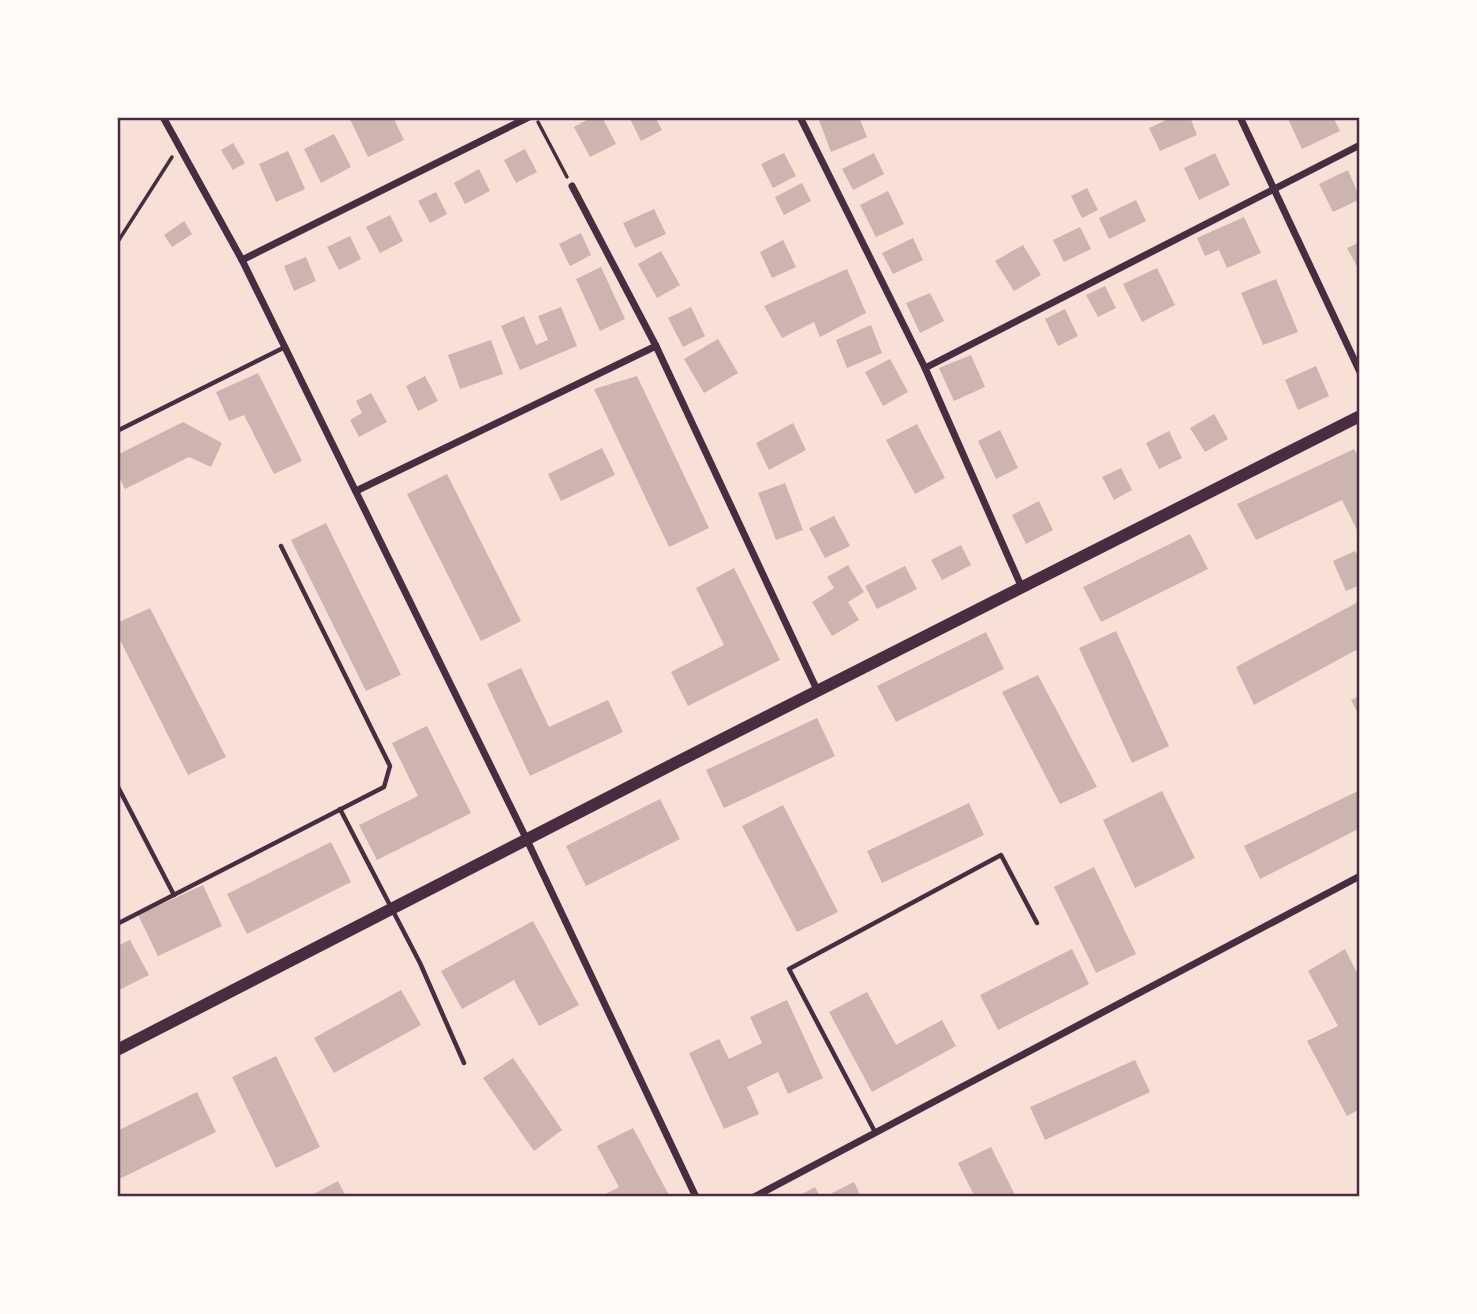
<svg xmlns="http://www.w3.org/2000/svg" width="1477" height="1314" viewBox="0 0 1477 1314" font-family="'PT Serif',serif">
	<rect width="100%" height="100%" fill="#f7e1d7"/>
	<g fill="#ccb4b1">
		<polygon points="349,117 393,117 404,140 368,157"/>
		<polygon points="592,117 602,117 616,144 590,157 574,127"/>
		<polygon points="629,117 655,117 662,130 641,141"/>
		<polygon points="827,117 859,117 867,137 831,152 819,120"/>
		<polygon points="1173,117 1190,117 1197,135 1160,151 1149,128"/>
		<polygon points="1287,117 1333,117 1340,131 1302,149"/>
		<polygon points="334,134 351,167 321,183 304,149"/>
		<polygon points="233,143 245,163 233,170 221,150"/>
		<polygon points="525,149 537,172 516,183 504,160"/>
		<polygon points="288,151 305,189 276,202 259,164"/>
		<polygon points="784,153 796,176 773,188 761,164"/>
		<polygon points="874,153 884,174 853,190 842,169"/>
		<polygon points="1215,153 1230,185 1199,200 1184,168"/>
		<polygon points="479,169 490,191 465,204 454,183"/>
		<polygon points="1348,170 1360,199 1333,212 1319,184"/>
		<polygon points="802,183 811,201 784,215 775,197"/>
		<polygon points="1087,188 1098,210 1082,218 1071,196"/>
		<polygon points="888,191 904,224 876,237 860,205"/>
		<polygon points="436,192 447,214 430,223 418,201"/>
		<polygon points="1136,200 1146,221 1109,239 1099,218"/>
		<polygon points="654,209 666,234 635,248 623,223"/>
		<polygon points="390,215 403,241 380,253 366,227"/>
		<polygon points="1244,217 1261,253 1227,268 1219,250 1205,256 1197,238"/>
		<polygon points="184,221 192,234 172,247 164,235"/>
		<polygon points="1080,227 1091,249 1064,262 1053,240"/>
		<polygon points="581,233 591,255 570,266 559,244"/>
		<polygon points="350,236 361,259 339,270 327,247"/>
		<polygon points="913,238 923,260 893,274 882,253"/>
		<polygon points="783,240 796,267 772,278 760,252"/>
		<polygon points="1360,242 1360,272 1347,248"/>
		<polygon points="1023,245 1041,275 1014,291 995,261"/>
		<polygon points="661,251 680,285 657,298 638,264"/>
		<polygon points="306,257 316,281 294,291 284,266"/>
		<polygon points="601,267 625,319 600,331 576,279"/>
		<polygon points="1157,268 1175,305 1142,322 1123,284"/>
		<polygon points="847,269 866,313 820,337 814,322 782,338 764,306"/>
		<polygon points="1276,279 1298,332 1263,345 1241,293"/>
		<polygon points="1105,286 1116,308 1098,317 1086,295"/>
		<polygon points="930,293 944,321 920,333 906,303"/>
		<polygon points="561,307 577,346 520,370 501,326 524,316 536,345 548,340 538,316"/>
		<polygon points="691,307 705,336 683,347 668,318"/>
		<polygon points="1065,309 1078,336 1058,346 1045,319"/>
		<polygon points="871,325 882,353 847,368 836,340"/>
		<polygon points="718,339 738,373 704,393 684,359"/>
		<polygon points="491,340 503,374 460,389 448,355"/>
		<polygon points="971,355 985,387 954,401 939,368"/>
		<polygon points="890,359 908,392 883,406 865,372"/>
		<polygon points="1316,366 1329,396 1298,410 1285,380"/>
		<polygon points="258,373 302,461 274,474 244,415 229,421 216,392"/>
		<polygon points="425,376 438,401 418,411 406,386"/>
		<polygon points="637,376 709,528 669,547 594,389"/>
		<polygon points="371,393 387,422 359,437 350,420 362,413 356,401"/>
		<polygon points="1214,414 1228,439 1205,452 1190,428"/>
		<polygon points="183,422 222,443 211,467 189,457 125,489 117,473 117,455"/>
		<polygon points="793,423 806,450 769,470 756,443"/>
		<polygon points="917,424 945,478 915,494 886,440"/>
		<polygon points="1000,430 1018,468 996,479 978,441"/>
		<polygon points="1169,431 1182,458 1159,469 1146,443"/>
		<polygon points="602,448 615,475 561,501 548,474"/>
		<polygon points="1354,449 1360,459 1360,536 1342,500 1256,540 1237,504"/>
		<polygon points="1121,468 1132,490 1114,500 1102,477"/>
		<polygon points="447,474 521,621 481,641 407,494"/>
		<polygon points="785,483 803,530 776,540 758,493"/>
		<polygon points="1039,501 1053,530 1026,544 1012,515"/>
		<polygon points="834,516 850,546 825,558 809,528"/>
		<polygon points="326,523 401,675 366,691 291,540"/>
		<polygon points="1190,534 1208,569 1101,622 1083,587"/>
		<polygon points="961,545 971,565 942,580 931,560"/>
		<polygon points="1355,551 1360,560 1360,585 1346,591 1333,561"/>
		<polygon points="848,565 864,592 848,602 859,620 832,636 812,602 834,588 827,577"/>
		<polygon points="905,566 917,589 877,609 865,586"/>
		<polygon points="734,568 780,660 688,706 671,672 724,645 696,588"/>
		<polygon points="1360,601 1360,648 1254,705 1236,667"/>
		<polygon points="150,608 226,757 188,775 117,634 117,623"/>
		<polygon points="1116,631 1169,746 1132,763 1079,648"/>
		<polygon points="986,632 1004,669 896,722 877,686"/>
		<polygon points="521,668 549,727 608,700 623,732 530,776 487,684"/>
		<polygon points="1038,675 1097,787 1060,804 1002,692"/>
		<polygon points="1360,696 1360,717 1351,700"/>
		<polygon points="817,718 835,756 724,808 706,770"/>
		<polygon points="427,726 471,813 377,860 359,825 418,796 392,743"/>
		<polygon points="1360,790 1360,828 1260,879 1244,846"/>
		<polygon points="1162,791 1195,858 1135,888 1103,820"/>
		<polygon points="660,799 680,839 586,886 566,846"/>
		<polygon points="969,803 984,835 882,883 867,851"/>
		<polygon points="783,805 838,912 797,932 742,826"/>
		<polygon points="331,842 351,882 247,934 227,894"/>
		<polygon points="1094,867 1136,954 1096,973 1054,887"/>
		<polygon points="203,885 222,926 158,956 138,915"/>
		<polygon points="533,921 579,1005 539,1026 514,980 462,1009 441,971"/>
		<polygon points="130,940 149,975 117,991 117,946"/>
		<polygon points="1072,949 1089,984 998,1030 980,995"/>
		<polygon points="1345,949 1360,979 1360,1109 1347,1116 1307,1041 1338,1026 1308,971"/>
		<polygon points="401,990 421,1025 334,1073 314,1038"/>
		<polygon points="867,992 896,1045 942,1020 956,1046 872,1092 829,1012"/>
		<polygon points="787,1000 823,1078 788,1094 778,1072 747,1087 759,1114 724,1129 689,1053 719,1039 729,1059 762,1043 750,1017"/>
		<polygon points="276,1056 320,1147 276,1168 232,1077"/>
		<polygon points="513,1058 562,1130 534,1151 483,1078"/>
		<polygon points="1135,1060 1150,1092 1045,1140 1030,1107"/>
		<polygon points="197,1092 216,1132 117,1180 117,1131"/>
		<polygon points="633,1128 670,1197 600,1197 619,1187 597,1146"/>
		<polygon points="991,1147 1016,1197 975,1197 958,1163"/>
		<polygon points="338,1181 346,1197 308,1197"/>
		<polygon points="854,1182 861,1197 833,1197 832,1193"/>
		<polygon points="815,1187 820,1197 797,1197"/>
	</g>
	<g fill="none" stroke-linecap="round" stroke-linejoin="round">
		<g stroke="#4a2c40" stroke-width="3.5">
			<polyline points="538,122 567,177"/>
			<polyline points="117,243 172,157"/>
		</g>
		<g stroke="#4a2c40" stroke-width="4.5">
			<polyline points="117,431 285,347"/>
			<polyline points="117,785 174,895"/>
			<polyline points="340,809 420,963 464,1063"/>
			<polyline points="117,924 384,787 390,766 281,546"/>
			<polyline points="875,1132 789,969 1001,855 1037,923"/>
		</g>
		<g stroke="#4a2c40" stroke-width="7">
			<polyline points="163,117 242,260 527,840 696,1197"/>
			<polyline points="800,117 925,368 1022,588"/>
			<polyline points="1240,117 1360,372"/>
			<polyline points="572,186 656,346 818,692"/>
			<polyline points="242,260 529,117"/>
			<polyline points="925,368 1360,145"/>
			<polyline points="356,491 656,346"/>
			<polyline points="754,1197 1360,876"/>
		</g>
		<polyline stroke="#4a2c40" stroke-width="12" points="117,1050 683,759 1360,416"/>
	</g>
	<rect width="1477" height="1314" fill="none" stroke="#fffaf5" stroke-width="238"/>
	<rect x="119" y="119" width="1239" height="1076" fill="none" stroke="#4a2c40" stroke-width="2.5"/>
</svg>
